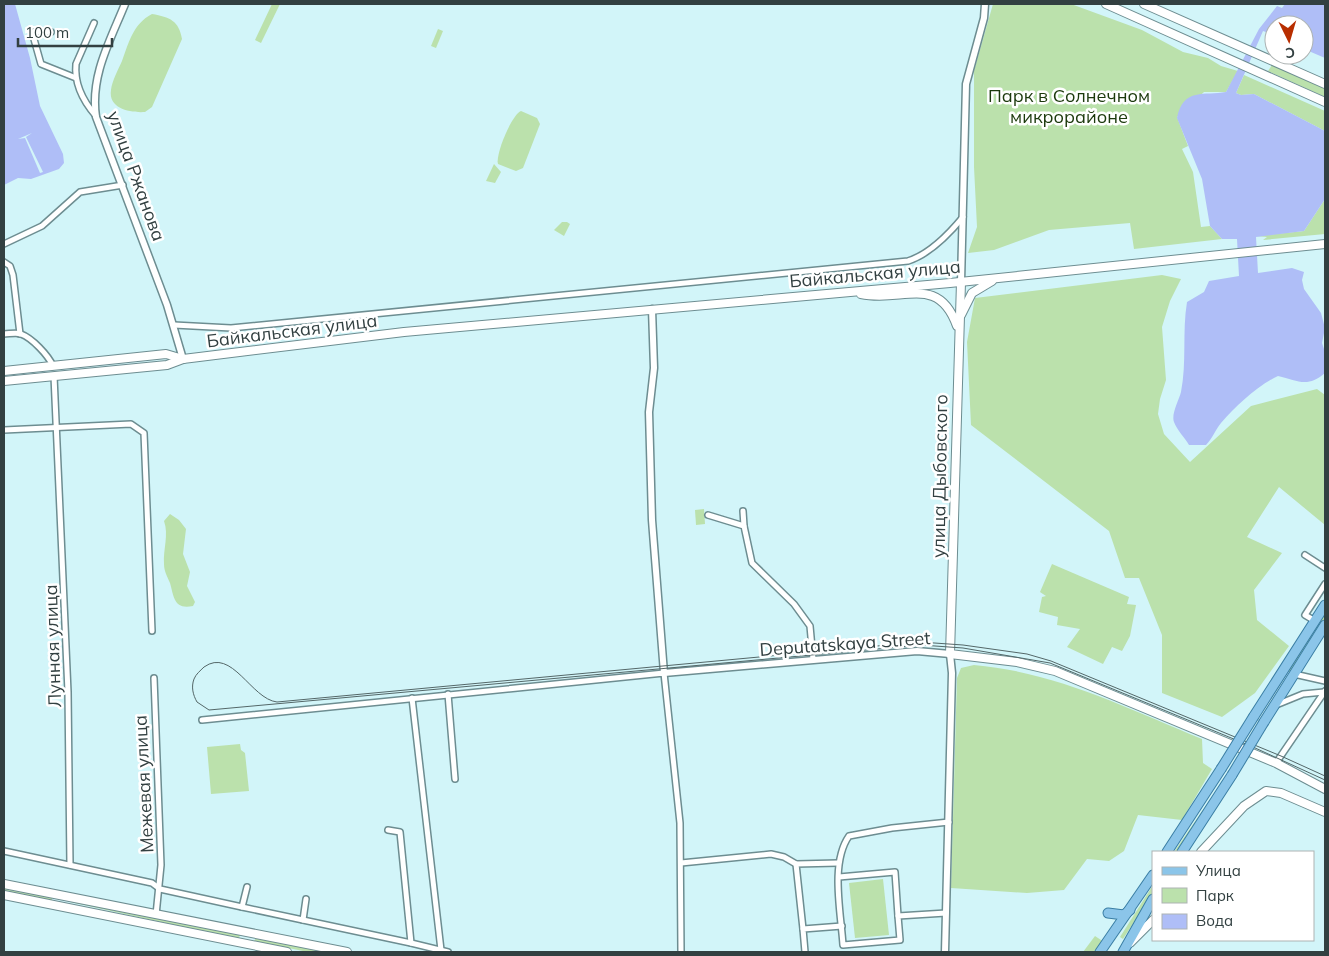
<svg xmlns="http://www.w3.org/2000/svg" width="1329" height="956" viewBox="0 0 1329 956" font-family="Mulish,sans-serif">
	<rect width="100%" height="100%" fill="#d2f5f9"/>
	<g fill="#bbe1ac">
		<polygon points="272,4 280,4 261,43 255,40"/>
		<polygon points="993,4 1071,4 1142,30 1183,52 1208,58 1221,66 1238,71 1226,92 1204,92 1177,117 1188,146 1182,149 1193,172 1201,227 1210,226 1222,239 1134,249 1130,223 1049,230 994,250 968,253 977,227 974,167 974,71"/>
		<path d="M 152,14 C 170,17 179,21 182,39 L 152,107 L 145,112 C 131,113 108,109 111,90 C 112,81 118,70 122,61 C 129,42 133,24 152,14 Z"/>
		<polygon points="438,29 443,31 436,48 431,46"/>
		<polygon points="1272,65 1325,88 1325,97 1268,71"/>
		<polygon points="1244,75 1325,111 1325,131 1254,94 1241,95 1236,93"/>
		<path d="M 521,111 L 537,118 L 540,124 L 523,168 L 516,171 L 498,164 C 495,155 512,114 521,111 Z"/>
		<polygon points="494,164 501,172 495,183 486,181"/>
		<polygon points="1325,199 1325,234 1263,240 1267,237 1256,236 1304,231"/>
		<polygon points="562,222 567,222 570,224 564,236 554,230"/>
		<polygon points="1162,275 1181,279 1170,301 1162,327 1166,380 1160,399 1158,414 1164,434 1190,462 1251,406 1317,389 1325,395 1325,525 1279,487 1247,537 1282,553 1254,590 1257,620 1289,646 1255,693 1222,717 1162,693 1162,635 1139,578 1125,578 1109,531 971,425 967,342 975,298"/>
		<polygon points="704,509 705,524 696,525 695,510"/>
		<path d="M 170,514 L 179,520 L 186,529 L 183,554 L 190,572 L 187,586 L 195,602 L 193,606 C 174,610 174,597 170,583 C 167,576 164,571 164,564 C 163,549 169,535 164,521 Z"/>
		<polygon points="1052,564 1129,597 1127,604 1136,605 1130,636 1122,651 1112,647 1103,664 1067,647 1080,629 1057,625 1058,617 1039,612 1042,597 1046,596 1040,592"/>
		<polygon points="1325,612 1325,621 1293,671 1289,673 1289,669"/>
		<path d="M 974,665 C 1055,672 1127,708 1202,739 L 1203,763 L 1212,769 L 1182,820 L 1138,815 L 1124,851 L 1109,861 L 1087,859 L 1064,890 L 1027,893 L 951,888 L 957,678 L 961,668 Z"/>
		<polygon points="240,744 241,750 245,753 249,791 211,794 207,747"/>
		<polygon points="1218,788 1179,852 1174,852"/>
		<polygon points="883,879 889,935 855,938 849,883"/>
		<polygon points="1153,885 1153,893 1123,939 1120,937"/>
		<polygon points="4,888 52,897 52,902 4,892"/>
		<polygon points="70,899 240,934 239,939 70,902"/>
		<polygon points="1095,936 1104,942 1096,952 1083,952"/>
		<polygon points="256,938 324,952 308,952 254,941"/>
	</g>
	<g fill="#afbef7">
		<polygon points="4,4 15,4 30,58 40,106 63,154 64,163 59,169 31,179 18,178 4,185"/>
		<path d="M 1285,4 L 1325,4 L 1325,58 L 1304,49 L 1304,25 L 1274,25 L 1274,35 L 1263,31 L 1236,93 L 1241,95 L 1254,94 L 1325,131 L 1325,199 L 1304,231 L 1256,237 L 1258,273 L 1292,268 L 1304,272 L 1302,280 L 1304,289 L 1321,313 L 1325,328 L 1322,343 L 1325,352 L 1325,373 C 1308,388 1298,381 1278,376 C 1257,386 1236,406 1221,423 C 1215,430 1213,438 1206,445 L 1189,445 C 1185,438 1177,430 1174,422 C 1171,414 1179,400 1181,392 C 1187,362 1182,332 1187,302 L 1204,292 L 1209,281 L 1239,276 L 1237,239 L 1222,239 L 1210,226 L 1202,179 L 1177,118 C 1183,87 1205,96 1226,92 L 1259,29 L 1277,6 L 1282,8 Z"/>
	</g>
	<polygon fill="#d2f5f9" points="32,133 26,137 43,172 40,173 25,138 18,139"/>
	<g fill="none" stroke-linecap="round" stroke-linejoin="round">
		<defs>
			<g id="minor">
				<path d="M 94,23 L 76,64 C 74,84 83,101 96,116"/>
				<polyline points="51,32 32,32 41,64 76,78"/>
				<polyline points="4,244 42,226 80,192 123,185"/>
				<polyline points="4,262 10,266 13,275 20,334"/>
				<path d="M 174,325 L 231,328 L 908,261 C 930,254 949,234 963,217"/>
				<path d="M 4,334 C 9,334 16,332 21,334 C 32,338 48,355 53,366"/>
				<polyline points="54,376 68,692 70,865"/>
				<polyline points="4,430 131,424 144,433 152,631"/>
				<polyline points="743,511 744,526"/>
				<polyline points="708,515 744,526 752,563 794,604 810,626 813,659"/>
				<polyline points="1305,555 1325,568"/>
				<polyline points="1315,621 1305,615 1325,584"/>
				<polyline points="1294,674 1325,681"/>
				<polyline points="154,678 161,865 156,915"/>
				<polyline points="448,694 455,779"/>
				<polyline points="412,698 441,950"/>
				<polyline points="1276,705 1303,694 1324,692"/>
				<polyline points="202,720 664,673 680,823 681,952"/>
				<polyline points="1276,763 1325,691"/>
				<polyline points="388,830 400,832 411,943 448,952"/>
				<polyline points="4,851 152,883 160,889 242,907 247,887"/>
				<polyline points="681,863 771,854 784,857 796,864"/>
				<polyline points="839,877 895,872 898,916"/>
				<polyline points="242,907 303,920 306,899"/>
				<path d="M 946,913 L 898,916 L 900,940 L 843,945 C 841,913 830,863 849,836 L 892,828 L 949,822"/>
				<polyline points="303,920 411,943"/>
				<polyline points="803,929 796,864 838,863"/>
				<polyline points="805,952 803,929 842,926"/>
			</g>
			<g id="tertiary">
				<path d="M 125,4 C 110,41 90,76 96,117 L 167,305 L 183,359"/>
				<polyline points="961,282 966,84 984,18 985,4"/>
				<polyline points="652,309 654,368 649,412 652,520 664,673 917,651 950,654 952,673 945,952"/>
			</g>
			<g id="secondary">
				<polyline points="1106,4 1325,102"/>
				<polyline points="1144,4 1325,84"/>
				<polyline points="961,282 950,654 1017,662 1055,671 1276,763 1325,789"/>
				<path d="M 861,294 C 902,303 938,273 957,326"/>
				<polyline points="961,315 972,293 992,281"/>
				<polyline points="4,371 166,354 183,359"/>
				<polyline points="4,381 167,365 183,359 404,332 950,283 1325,244"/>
				<polyline points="1201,852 1244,806 1266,791 1281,793 1325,812"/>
				<polyline points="4,884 347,952"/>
				<polyline points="4,895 287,952"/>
				<polyline points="1130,943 1153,920"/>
			</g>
			<g id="primary">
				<polyline points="1254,716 1325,605"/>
				<polyline points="1264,722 1325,625"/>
				<polyline points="1167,852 1221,769"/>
				<polyline points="1182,852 1232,775"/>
				<polyline points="1108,913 1124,915 1130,910"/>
				<polyline points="1100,952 1153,875"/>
				<polyline points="1123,952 1153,899"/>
			</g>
		</defs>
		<use href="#minor" stroke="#6d8d91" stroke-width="8"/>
		<use href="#tertiary" stroke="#6d8d91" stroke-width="9"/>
		<use href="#secondary" stroke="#6d8d91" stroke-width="10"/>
		<use href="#primary" stroke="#3a7ea4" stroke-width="11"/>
		<use href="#minor" stroke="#fff" stroke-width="5"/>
		<use href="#tertiary" stroke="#fff" stroke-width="6"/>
		<use href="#secondary" stroke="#fff" stroke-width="8"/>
		<use href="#primary" stroke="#8bc5e9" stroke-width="9"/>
		<path stroke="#546768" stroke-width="1" d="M 1325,776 L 1281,756 L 1051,661 L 1027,654 L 963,645 L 920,642 L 277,702 C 251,699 232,647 204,667 C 200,671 196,674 194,679 C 191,687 193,695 197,702 L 209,710 L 921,645 L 963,648 L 1050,663 L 1253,747 L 1325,780"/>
		<defs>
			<g id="primary-bridge">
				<polyline points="1221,769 1254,716"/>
				<polyline points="1232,775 1264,722"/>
			</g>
		</defs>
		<use href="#primary-bridge" stroke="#3a7ea4" stroke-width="11" stroke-linecap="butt"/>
		<use href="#primary-bridge" stroke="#8bc5e9" stroke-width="9"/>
	</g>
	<g text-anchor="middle" stroke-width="5" stroke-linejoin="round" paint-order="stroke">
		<g font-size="18" fill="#1c3a0d" stroke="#fff">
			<text x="1069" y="102">Парк в Солнечном<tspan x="1069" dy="21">микрорайоне</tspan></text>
		</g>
		<g font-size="18" fill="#324041" stroke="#fff">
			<text transform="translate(136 176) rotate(70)" y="6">улица Ржанова</text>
			<text transform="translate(875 274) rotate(-5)" y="6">Байкальская улица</text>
			<text transform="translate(292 331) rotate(-7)" y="6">Байкальская улица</text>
			<text transform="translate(940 476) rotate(-89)" y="6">улица Дыбовского</text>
			<text transform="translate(845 644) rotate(-4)" y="6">Deputatskaya Street</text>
			<text transform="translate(53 646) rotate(-92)" y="6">Лунная улица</text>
			<text transform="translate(144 784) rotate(-93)" y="6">Межевая улица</text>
		</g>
	</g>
	<rect width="1329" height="956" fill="none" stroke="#324041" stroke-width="10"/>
	<rect x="1152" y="851" width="162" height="90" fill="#ffffff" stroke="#adb3b3"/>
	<rect x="1162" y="867" width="25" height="8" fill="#8bc5e9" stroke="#adb3b3"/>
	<text x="1196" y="876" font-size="15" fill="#324041">Улица</text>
	<rect x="1162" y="888" width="25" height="15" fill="#bbe1ac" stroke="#adb3b3"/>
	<text x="1196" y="901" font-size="15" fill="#324041">Парк</text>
	<rect x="1162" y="914" width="25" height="15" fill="#afbef7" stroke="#adb3b3"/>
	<text x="1196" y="926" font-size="15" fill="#324041">Вода</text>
	<g transform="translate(1289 40) rotate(175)"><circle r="24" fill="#ffffff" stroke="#adb3b3"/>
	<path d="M0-4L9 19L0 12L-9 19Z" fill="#b82e00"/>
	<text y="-8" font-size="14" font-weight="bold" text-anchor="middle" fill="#324041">С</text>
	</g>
	<path d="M18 38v8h94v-8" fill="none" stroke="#324041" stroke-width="2.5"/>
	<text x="25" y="38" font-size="15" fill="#324041" stroke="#ffffff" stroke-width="4" paint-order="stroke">100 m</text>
</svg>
